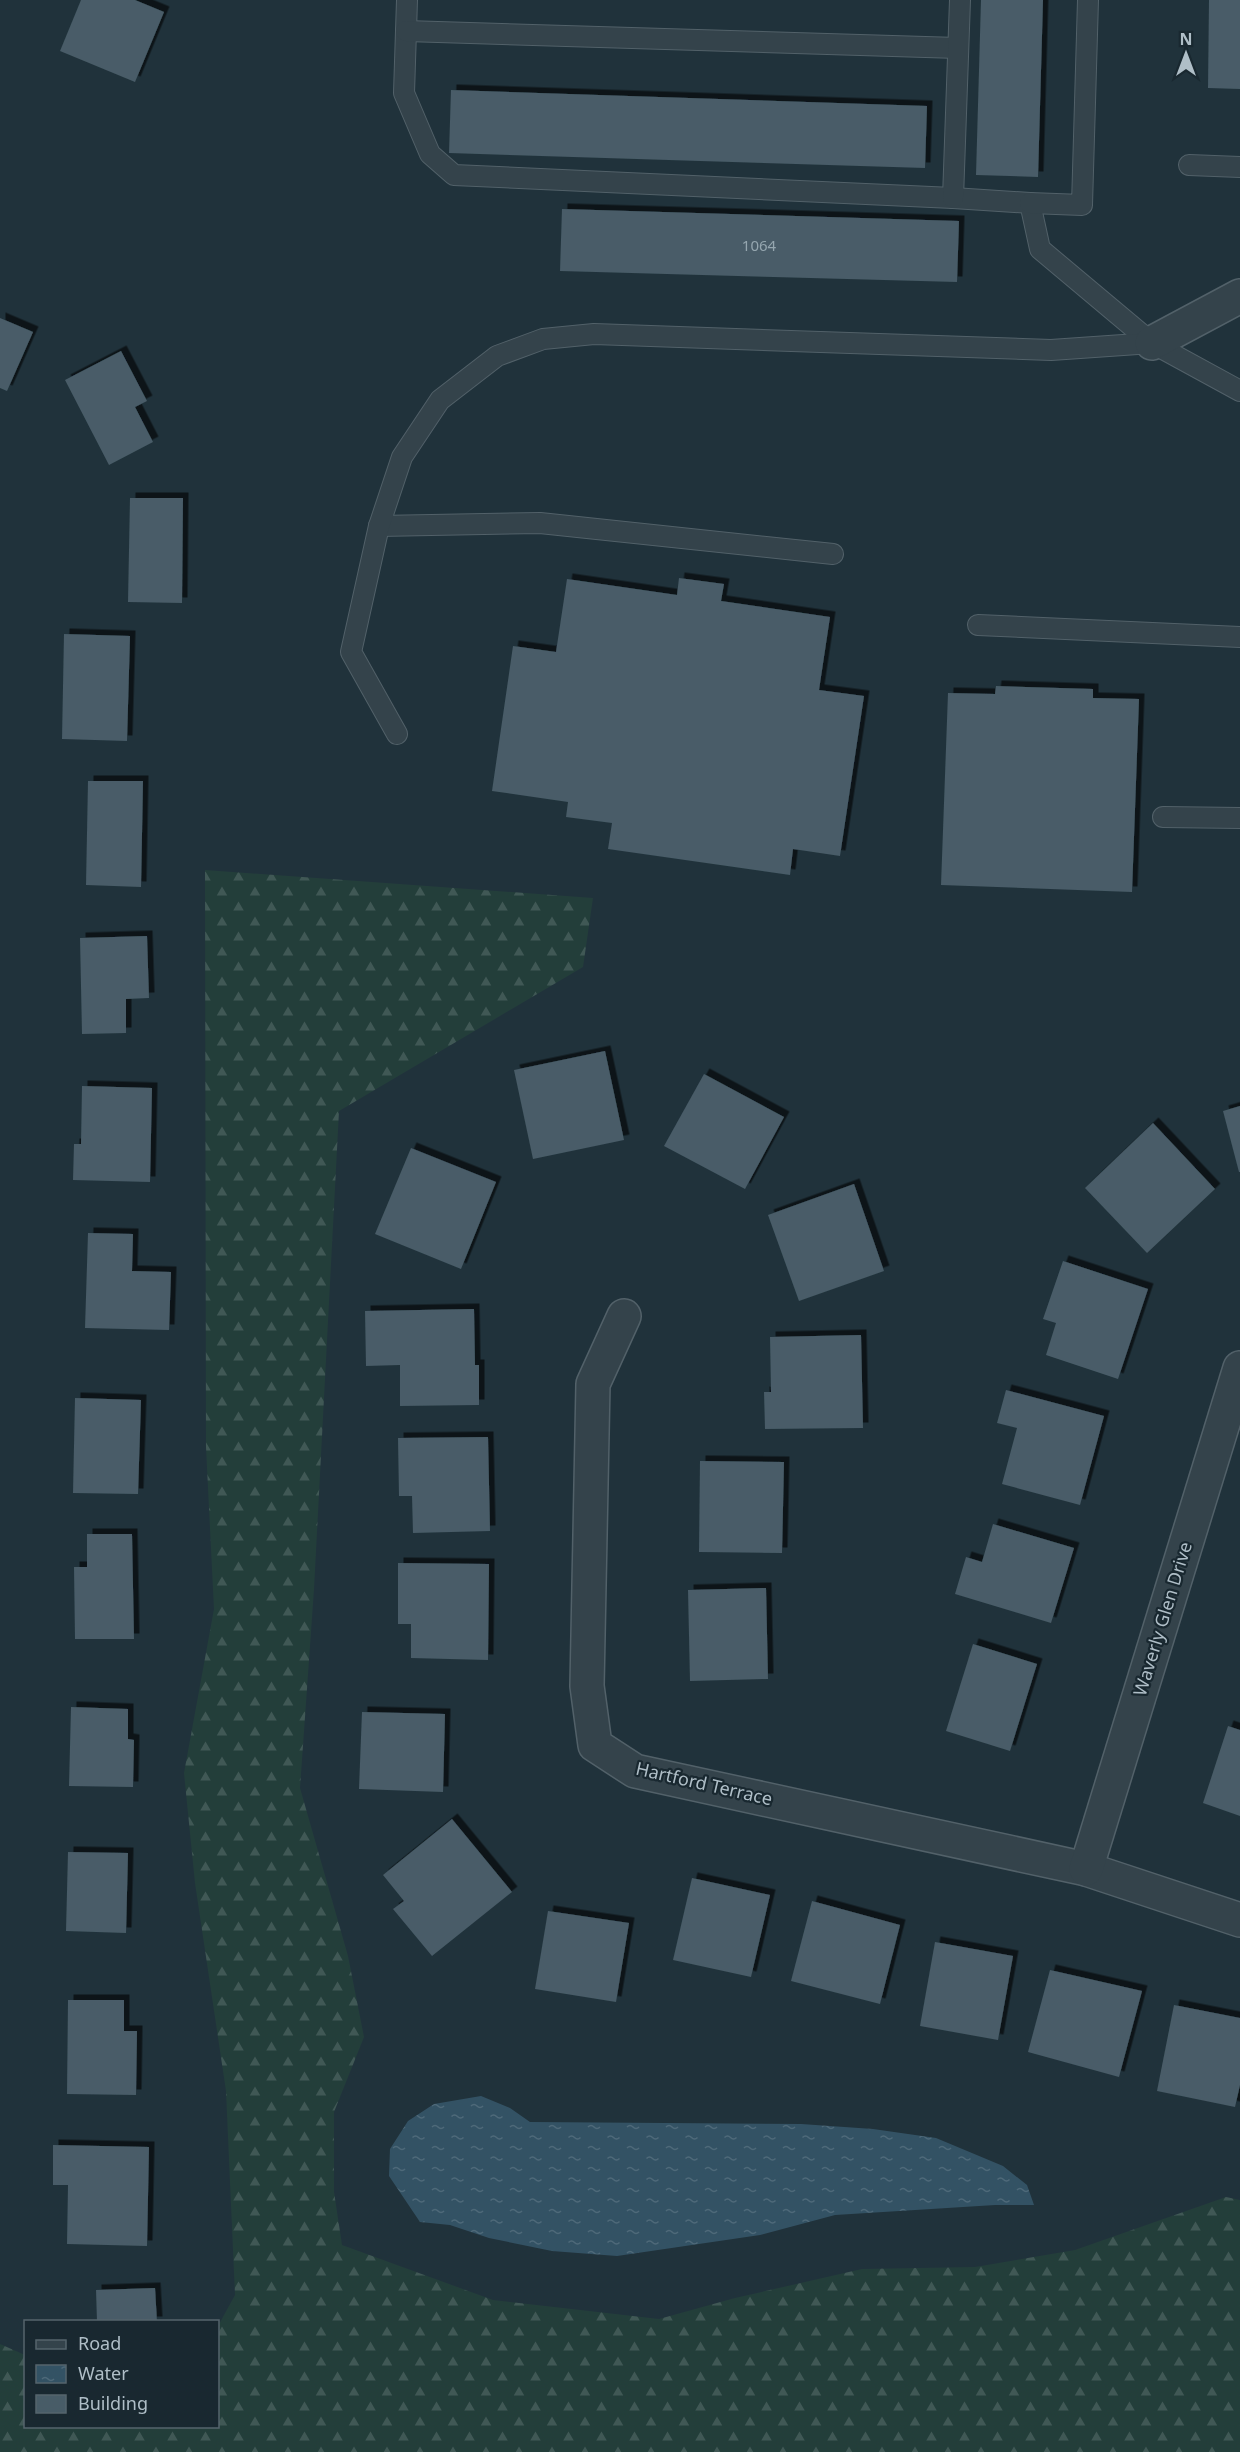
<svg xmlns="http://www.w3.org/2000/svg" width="1240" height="2452" viewBox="0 0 1240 2452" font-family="'Noto Sans',sans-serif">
	<defs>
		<pattern id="forest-firs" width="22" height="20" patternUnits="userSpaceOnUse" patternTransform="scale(1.5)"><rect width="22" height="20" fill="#233e3a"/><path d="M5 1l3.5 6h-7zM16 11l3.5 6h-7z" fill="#405855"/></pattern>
		<pattern id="water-ripples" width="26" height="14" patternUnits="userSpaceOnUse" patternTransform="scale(1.5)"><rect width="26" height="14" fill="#335264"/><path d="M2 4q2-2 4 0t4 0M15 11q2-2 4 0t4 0" fill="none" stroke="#4e6979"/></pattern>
		<filter id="shadow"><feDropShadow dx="5.5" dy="-5.5" stdDeviation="0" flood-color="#0009"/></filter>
	</defs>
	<rect width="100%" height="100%" fill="#20323b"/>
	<polygon fill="url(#forest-firs)" points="205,870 593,898 583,967 339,1111 314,1589 300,1788 348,1956 364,2037 334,2112 334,2192 342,2245 493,2300 659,2319 735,2298 862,2269 975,2267 1075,2250 1226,2197 1240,2200 1240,2452 0,2452 0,2344 25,2355 26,2426 218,2426 218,2326 235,2295 226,2091 195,1883 184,1773 214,1609 206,1447"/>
	<polygon fill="url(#water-ripples)" points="481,2096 510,2108 530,2122 801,2124 873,2129 936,2138 1003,2166 1027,2185 1034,2205 995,2205 835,2215 760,2235 617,2256 552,2251 489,2238 450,2225 420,2222 389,2176 390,2149 408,2121 434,2104"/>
	<g fill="#485c67" filter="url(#shadow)">
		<polygon points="81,0 135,0 164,12 135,82 60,51"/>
		<polygon points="981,0 1043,0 1038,177 976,175"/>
		<polygon points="1209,0 1240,0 1240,89 1208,88"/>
		<polygon points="451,90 927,106 925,168 449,153"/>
		<polygon points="562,209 959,221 957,282 560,271"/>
		<polygon points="0,318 33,332 7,391 0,388"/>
		<polygon points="121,351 147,401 135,407 153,442 109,465 65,380"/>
		<polygon points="130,498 183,498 182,603 128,602"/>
		<polygon points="679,578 724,584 721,601 830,617 819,690 864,696 840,856 793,849 790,875 608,849 612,823 566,817 568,802 492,791 513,646 556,652 567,579 677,595"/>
		<polygon points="64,634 130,636 127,741 62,739"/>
		<polygon points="996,686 1093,689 1093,698 1139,699 1132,892 941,885 948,693 995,694"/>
		<polygon points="88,781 143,781 141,887 86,885"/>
		<polygon points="147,936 149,998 126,999 126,1033 82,1034 80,938"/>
		<polygon points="605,1051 624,1140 533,1159 514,1070"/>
		<polygon points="704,1074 784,1117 745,1189 664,1146"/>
		<polygon points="82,1086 152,1088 150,1182 73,1180 74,1144 81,1144"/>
		<polygon points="1240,1106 1240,1172 1239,1172 1223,1111"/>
		<polygon points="1153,1123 1215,1189 1147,1253 1085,1188"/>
		<polygon points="411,1148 496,1182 461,1269 375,1234"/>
		<polygon points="854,1184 884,1271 799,1301 768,1215"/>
		<polygon points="88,1233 133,1234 132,1271 171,1272 169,1330 85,1328"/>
		<polygon points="1063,1261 1148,1289 1118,1379 1046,1355 1056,1323 1043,1319"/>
		<polygon points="474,1309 475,1365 479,1365 479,1405 400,1406 400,1365 366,1366 365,1311"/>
		<polygon points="861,1335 863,1428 765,1429 764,1392 771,1392 770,1337"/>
		<polygon points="1006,1390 1104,1416 1080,1505 1002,1484 1017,1428 997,1423"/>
		<polygon points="75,1398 141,1400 138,1494 73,1493"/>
		<polygon points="488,1437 490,1531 413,1533 412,1496 399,1496 398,1438"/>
		<polygon points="700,1461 784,1462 782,1553 699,1552"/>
		<polygon points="993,1524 1074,1548 1051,1623 955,1594 966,1557 982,1562"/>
		<polygon points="87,1534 132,1534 134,1639 75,1639 74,1567 87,1567"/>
		<polygon points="398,1563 489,1564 488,1660 411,1658 411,1624 398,1624"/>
		<polygon points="766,1588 768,1679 690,1681 688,1590"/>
		<polygon points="973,1644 1037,1664 1010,1751 946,1731"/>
		<polygon points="71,1707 128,1709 128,1739 134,1740 133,1787 69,1786"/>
		<polygon points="362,1712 445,1714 443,1792 359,1789"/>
		<polygon points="1228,1726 1240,1730 1240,1816 1203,1803"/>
		<polygon points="452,1819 512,1892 432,1956 393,1909 404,1901 383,1875"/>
		<polygon points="68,1852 128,1853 126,1933 66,1931"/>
		<polygon points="692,1878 770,1895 751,1977 673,1960"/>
		<polygon points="812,1901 900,1925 880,2004 791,1981"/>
		<polygon points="548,1911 629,1923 616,2002 535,1989"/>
		<polygon points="935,1942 1013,1956 998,2040 920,2026"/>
		<polygon points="1050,1970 1142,1991 1119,2077 1028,2052"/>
		<polygon points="68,2000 124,2000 124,2031 137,2031 136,2095 67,2094"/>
		<polygon points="1174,2005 1240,2018 1240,2085 1235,2107 1157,2091"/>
		<polygon points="53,2145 149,2147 147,2246 67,2244 68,2185 53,2185"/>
		<polygon points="155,2288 157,2322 97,2322 96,2290"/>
	</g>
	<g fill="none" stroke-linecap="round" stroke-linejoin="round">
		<defs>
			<g id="service">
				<polyline points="407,0 404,93 430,154 454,175 953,198 1030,203 1040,249 1152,343 1240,391"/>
				<polyline points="406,31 958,48"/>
				<polyline points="1189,165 1240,167"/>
				<polyline points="953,198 960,0"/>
				<polyline points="1030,203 1082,205 1088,0"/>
				<polyline points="379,526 540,523 833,554"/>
				<polyline points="978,625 1240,637"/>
				<polyline points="397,734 351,652 379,526 402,457 440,400 497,356 543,339 594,334 1051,350 1152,343"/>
				<polyline points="1163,817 1240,818"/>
			</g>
			<g id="minor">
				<polyline points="1152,343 1240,296"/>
				<polyline points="624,1316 593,1384 587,1686 595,1745 635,1771 1086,1869 1240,1920"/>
				<polyline points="1086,1869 1240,1368"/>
			</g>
		</defs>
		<use href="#service" stroke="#526169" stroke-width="22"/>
		<use href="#minor" stroke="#526169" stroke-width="36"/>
		<use href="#service" stroke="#34434b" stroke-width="20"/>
		<use href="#minor" stroke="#34434b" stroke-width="33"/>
	</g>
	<g text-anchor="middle" stroke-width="4.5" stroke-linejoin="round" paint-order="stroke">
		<g font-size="15" fill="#95a6af">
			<text x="759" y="251">1064</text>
		</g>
		<g font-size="18" fill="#afbec7" stroke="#192830">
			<text transform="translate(1163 1619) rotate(-73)" y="6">Waverly Glen Drive</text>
			<text transform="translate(704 1784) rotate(13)" y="6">Hartford Terrace</text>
		</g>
	</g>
	<rect x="24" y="2320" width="195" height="108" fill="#192830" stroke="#55646c" stroke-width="1.5"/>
	<rect x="36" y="2340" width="30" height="9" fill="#34434b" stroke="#55646c" stroke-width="1.5"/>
	<text x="78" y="2350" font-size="18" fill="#afbec7">Road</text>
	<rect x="36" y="2365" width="30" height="18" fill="url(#water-ripples)" stroke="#55646c" stroke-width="1.5"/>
	<text x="78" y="2380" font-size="18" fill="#afbec7">Water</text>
	<rect x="36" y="2395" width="30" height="18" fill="#485c67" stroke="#55646c" stroke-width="1.5"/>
	<text x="78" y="2410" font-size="18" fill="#afbec7">Building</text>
	<g transform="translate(1186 54)" stroke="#192830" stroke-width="4.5" paint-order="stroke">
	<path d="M0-4.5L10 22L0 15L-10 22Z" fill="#afbec7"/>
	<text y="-9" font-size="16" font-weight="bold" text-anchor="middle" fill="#afbec7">N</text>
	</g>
</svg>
